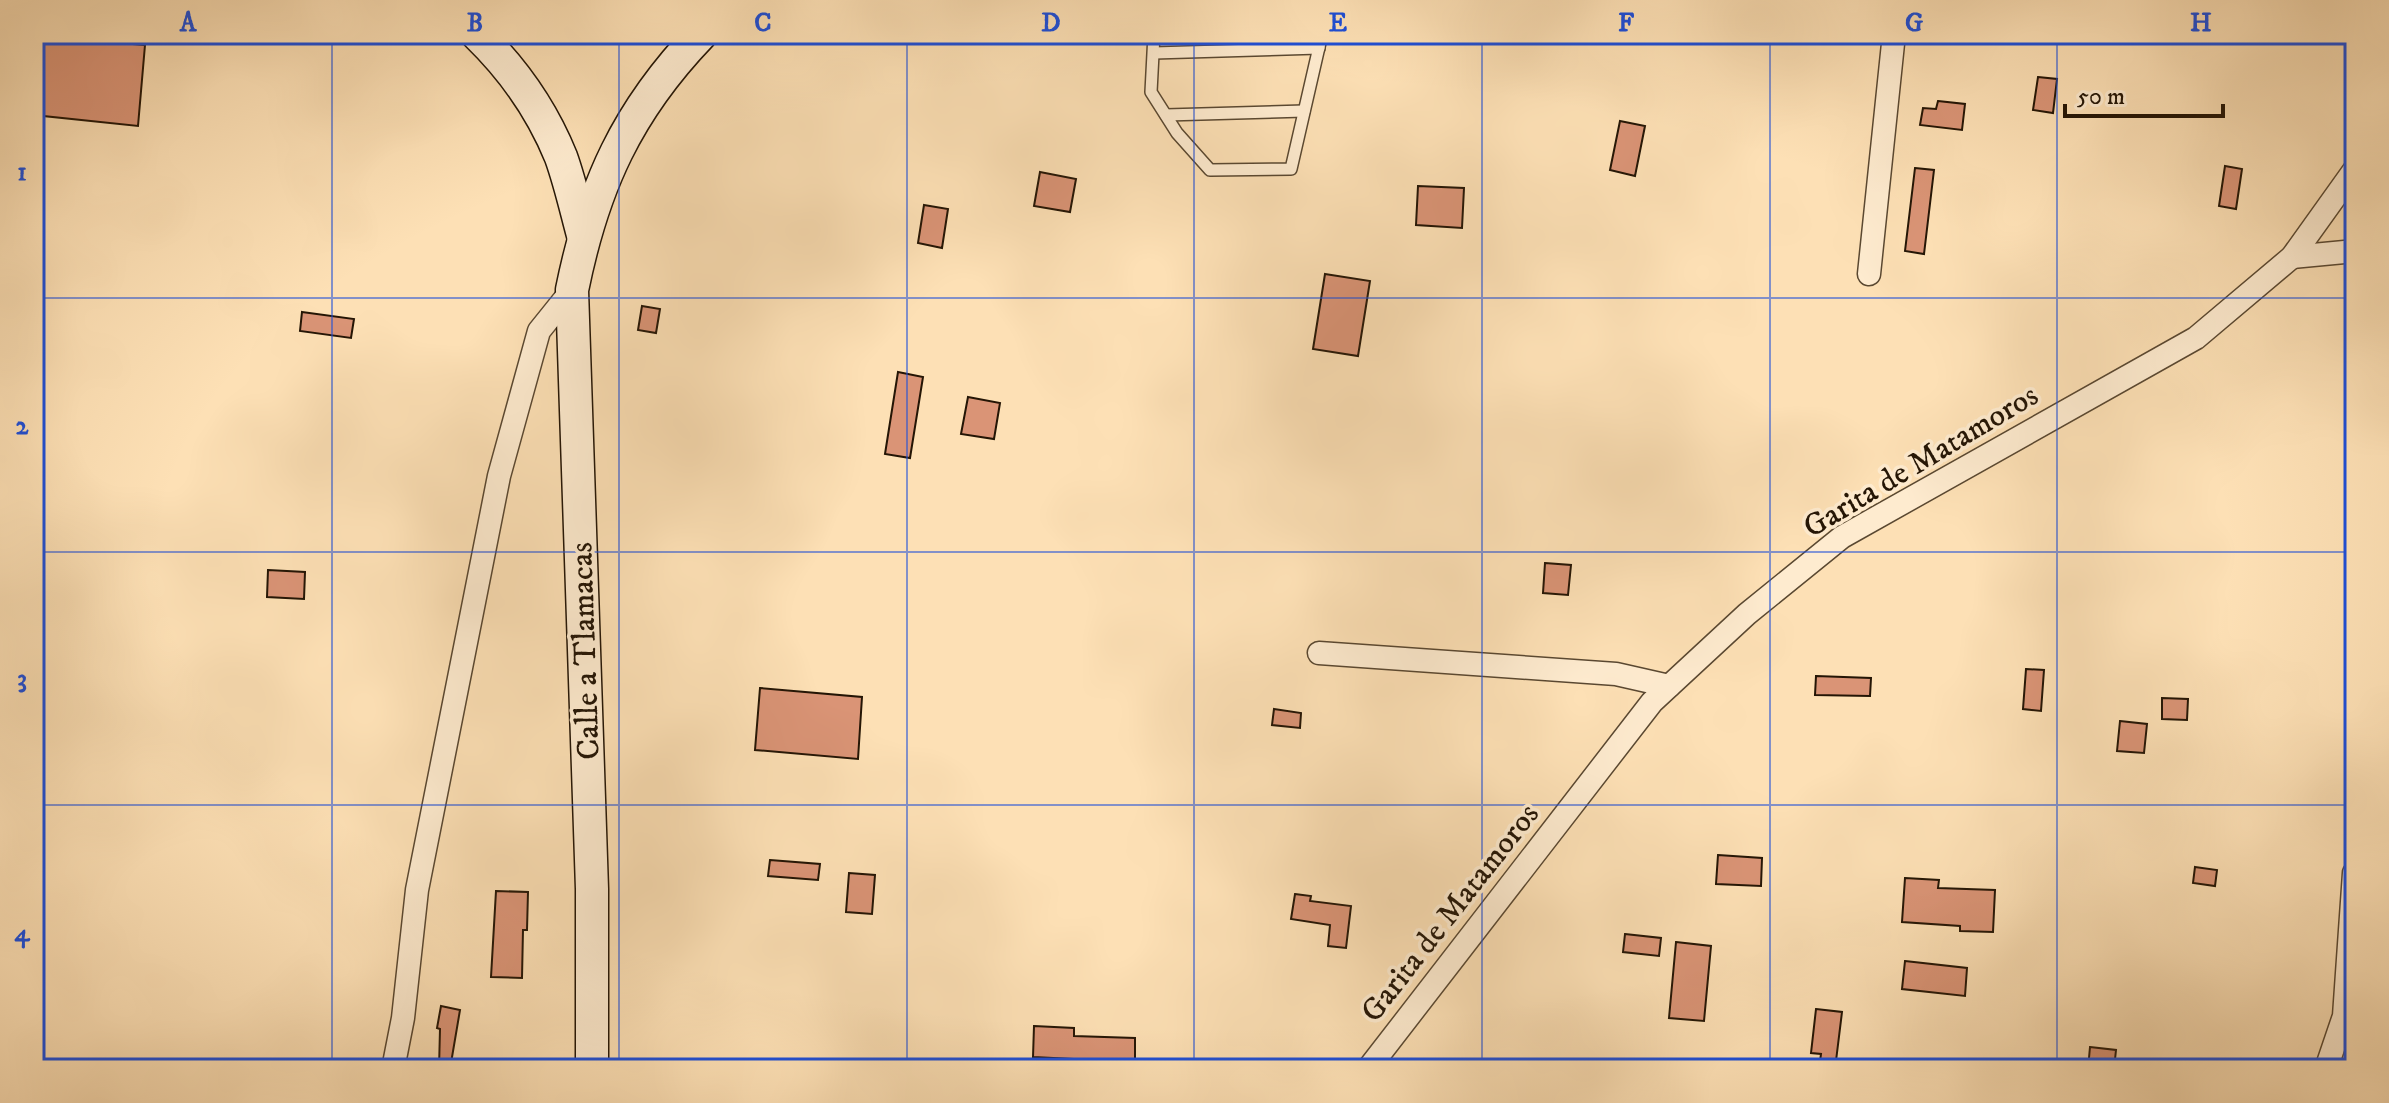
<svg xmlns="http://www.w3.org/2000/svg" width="2389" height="1103" viewBox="0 0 2389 1103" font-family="'IM FELL DW Pica',serif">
	<rect width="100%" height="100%" fill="#fde0b5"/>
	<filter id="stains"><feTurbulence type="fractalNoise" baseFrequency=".0025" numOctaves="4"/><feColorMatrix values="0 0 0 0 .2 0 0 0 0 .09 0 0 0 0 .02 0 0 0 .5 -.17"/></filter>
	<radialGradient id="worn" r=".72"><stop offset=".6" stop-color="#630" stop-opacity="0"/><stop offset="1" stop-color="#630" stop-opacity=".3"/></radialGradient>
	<g fill="#da9476" stroke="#241505" stroke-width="2">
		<polygon points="34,36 145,45 138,126 34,115"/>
		<polygon points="2038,77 2057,79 2053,113 2033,110"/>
		<polygon points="1938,101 1965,104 1962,130 1920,125 1923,108 1936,109"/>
		<polygon points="1620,121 1645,126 1635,176 1610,170"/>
		<polygon points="2225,166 2242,169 2236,209 2219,206"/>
		<polygon points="1915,168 1934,170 1924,254 1905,251"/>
		<polygon points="1040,172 1076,179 1070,212 1034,206"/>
		<polygon points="1418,186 1464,188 1462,228 1416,225"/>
		<polygon points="924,205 948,209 942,248 918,243"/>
		<polygon points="1325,274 1370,281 1358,356 1313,349"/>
		<polygon points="642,306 660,309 656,333 638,330"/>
		<polygon points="302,312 354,319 351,338 300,331"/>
		<polygon points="898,372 923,377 910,458 885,454"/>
		<polygon points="968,397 1000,403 994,439 961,434"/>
		<polygon points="1545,563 1571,565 1568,595 1543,593"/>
		<polygon points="268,570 305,572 304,599 267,597"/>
		<polygon points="2026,669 2044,670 2041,711 2023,709"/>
		<polygon points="1816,676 1871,678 1870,696 1815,695"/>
		<polygon points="760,688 862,697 858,759 755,750"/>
		<polygon points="2162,698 2188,699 2187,720 2162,719"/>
		<polygon points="1274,709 1301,713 1300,728 1272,725"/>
		<polygon points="2120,721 2147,724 2144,753 2117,751"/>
		<polygon points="1718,855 1762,858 1761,886 1716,884"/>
		<polygon points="770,860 820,864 818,880 768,876"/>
		<polygon points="2195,867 2217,870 2215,886 2193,883"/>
		<polygon points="849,873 875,875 872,914 846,912"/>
		<polygon points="1905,878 1939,880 1938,888 1995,890 1993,932 1960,931 1960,926 1902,922"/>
		<polygon points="496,891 528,892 527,930 523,930 522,978 491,977"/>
		<polygon points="1295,894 1311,896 1310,901 1351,906 1346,948 1328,946 1330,925 1291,919"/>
		<polygon points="1625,934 1661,938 1659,956 1623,952"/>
		<polygon points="1676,942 1711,946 1704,1021 1669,1018"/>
		<polygon points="1905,961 1967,968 1965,996 1902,989"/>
		<polygon points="441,1006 460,1010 450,1069 439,1069 440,1029 437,1028"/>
		<polygon points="1816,1009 1842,1012 1835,1069 1819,1069 1821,1054 1811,1053"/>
		<polygon points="1034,1026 1074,1028 1074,1036 1135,1038 1135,1062 1033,1057"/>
		<polygon points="2090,1047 2116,1050 2114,1069 2088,1069"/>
	</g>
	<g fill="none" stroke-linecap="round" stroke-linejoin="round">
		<defs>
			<g id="service">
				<polyline points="1154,34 1151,92 1177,133 1210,170 1291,169 1322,34"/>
				<polyline points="1154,53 1319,48"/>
				<polyline points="1166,115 1304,111"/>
			</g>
			<g id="minor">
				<polyline points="2292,257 2355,251"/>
				<polyline points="1869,274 1894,34"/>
				<polyline points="1319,653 1616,674 1669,686"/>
				<polyline points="393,1069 403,1018 417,890 499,476 539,331 572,290"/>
				<polyline points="1368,1069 1652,702 1747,614 1842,537 2196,338 2292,257 2355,169"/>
				<polyline points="2326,1069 2344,1016 2354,873"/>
			</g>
			<g id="secondary">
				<path d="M 477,34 C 513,69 542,110 561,157 C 570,182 576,209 583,235"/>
				<path d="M 592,1069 L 592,889 L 572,290 C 593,186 627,111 701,34"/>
			</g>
		</defs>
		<use href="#service" stroke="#5a4831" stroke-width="14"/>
		<use href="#minor" stroke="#5a4831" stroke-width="25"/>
		<use href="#secondary" stroke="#241505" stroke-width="35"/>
		<use href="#service" stroke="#feebcf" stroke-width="11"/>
		<use href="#minor" stroke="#feebcf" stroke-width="22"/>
		<use href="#secondary" stroke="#feebcf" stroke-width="32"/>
	</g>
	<path fill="none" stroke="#1d4ed8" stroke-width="2" stroke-opacity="0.55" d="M 332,34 L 332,1069M 619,34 L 619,1069M 907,34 L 907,1069M 1194,34 L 1194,1069M 1482,34 L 1482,1069M 1770,34 L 1770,1069M 2057,34 L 2057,1069M 34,298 L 2355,298M 34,552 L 2355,552M 34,805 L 2355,805"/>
	<g text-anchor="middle" stroke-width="7" stroke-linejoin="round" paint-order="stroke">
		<g font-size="32" fill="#241505" stroke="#feebcf">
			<text transform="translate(1920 460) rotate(-31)" y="11">Garita de Matamoros</text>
			<text transform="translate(584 651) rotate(-92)" y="11">Calle a Tlamacas</text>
			<text transform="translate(1449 912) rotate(-52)" y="11">Garita de Matamoros</text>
		</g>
	</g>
	<rect width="2389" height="1103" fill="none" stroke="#fde0b5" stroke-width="88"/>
	<path d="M2065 104v12h158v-12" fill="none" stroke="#241505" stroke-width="4"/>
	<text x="2077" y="104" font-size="24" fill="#241505" stroke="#feebcf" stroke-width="6" paint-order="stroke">50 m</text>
	<rect x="44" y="44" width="2301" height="1015" fill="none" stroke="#1d4ed8" stroke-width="3"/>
	<g font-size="26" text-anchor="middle" font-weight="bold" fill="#1d4ed8">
		<text x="188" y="31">A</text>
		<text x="475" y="31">B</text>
		<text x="763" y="31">C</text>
		<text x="1051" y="31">D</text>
		<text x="1338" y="31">E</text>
		<text x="1626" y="31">F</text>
		<text x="1914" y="31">G</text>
		<text x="2201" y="31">H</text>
		<text x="22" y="180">1</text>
		<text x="22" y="434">2</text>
		<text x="22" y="687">3</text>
		<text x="22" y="941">4</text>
	</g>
	<rect width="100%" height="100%" filter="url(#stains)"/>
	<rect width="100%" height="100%" fill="url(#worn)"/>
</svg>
